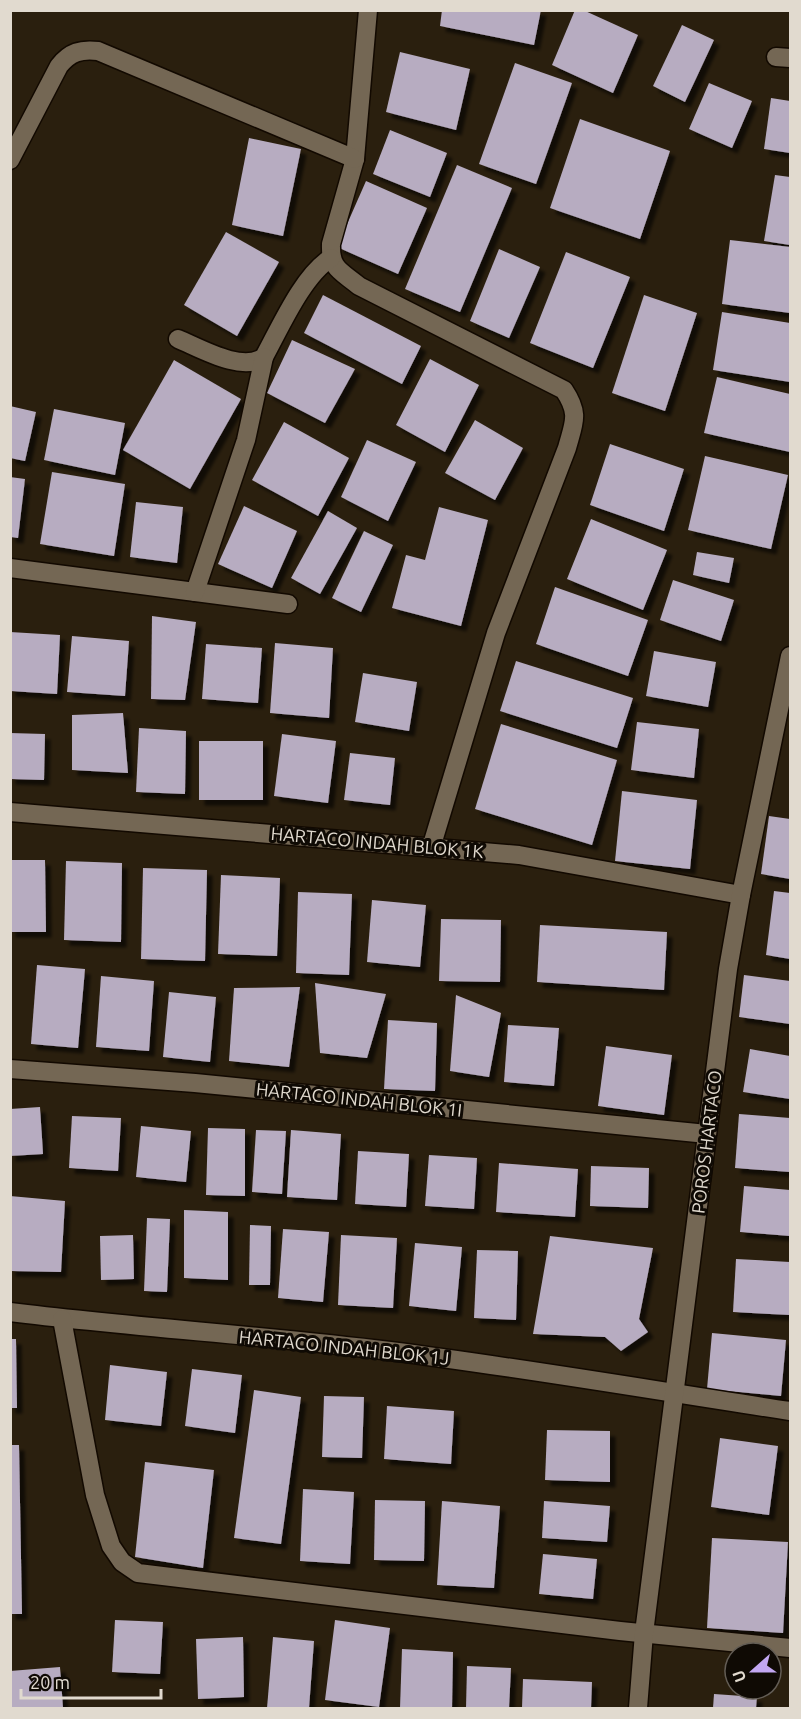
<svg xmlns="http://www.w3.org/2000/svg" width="801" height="1719" viewBox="0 0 801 1719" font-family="Ubuntu,sans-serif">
	<defs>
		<filter id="shadow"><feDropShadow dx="5.5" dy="5.5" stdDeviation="1.5" flood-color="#0009"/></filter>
	</defs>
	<rect width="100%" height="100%" fill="#2a1f0e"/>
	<g fill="#b7acc1" filter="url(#shadow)">
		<polygon points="442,10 541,10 534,45 440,26"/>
		<polygon points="575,10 583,10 638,35 613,93 552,65"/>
		<polygon points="682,25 714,40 685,102 653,86"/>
		<polygon points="400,52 470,69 456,130 386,112"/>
		<polygon points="515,63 572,83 536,184 479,164"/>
		<polygon points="709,83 752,101 732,148 689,129"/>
		<polygon points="771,98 790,101 790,153 764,149"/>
		<polygon points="580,119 670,151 640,239 550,208"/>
		<polygon points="390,130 447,153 430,197 373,174"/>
		<polygon points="249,138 301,149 283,236 232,225"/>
		<polygon points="457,165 512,188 460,312 405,289"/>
		<polygon points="775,175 790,177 790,245 764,241"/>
		<polygon points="366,181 427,208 398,274 337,247"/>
		<polygon points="226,232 279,262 237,336 184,305"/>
		<polygon points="730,240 790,247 790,313 722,304"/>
		<polygon points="499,249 540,267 509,338 470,321"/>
		<polygon points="566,252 630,277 593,368 530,343"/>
		<polygon points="323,295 421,346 402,384 304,333"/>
		<polygon points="644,295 697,313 665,411 612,393"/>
		<polygon points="722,312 790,323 790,382 713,370"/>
		<polygon points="292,340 355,369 325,423 267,393"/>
		<polygon points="430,359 479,385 445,452 396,425"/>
		<polygon points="174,360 241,399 190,489 123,450"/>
		<polygon points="717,377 790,394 790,452 704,433"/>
		<polygon points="10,406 36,412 25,461 10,458"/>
		<polygon points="54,409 125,423 115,475 44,460"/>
		<polygon points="475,420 523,448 495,500 445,473"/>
		<polygon points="284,422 349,458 318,516 252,480"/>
		<polygon points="367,440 416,462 388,521 341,497"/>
		<polygon points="610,444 684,469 664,531 590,505"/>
		<polygon points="705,456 788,475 771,549 688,530"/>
		<polygon points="52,472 125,484 114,556 40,544"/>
		<polygon points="10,477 25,479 18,538 10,537"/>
		<polygon points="136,502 183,507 177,563 130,557"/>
		<polygon points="244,506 297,531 272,588 218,564"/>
		<polygon points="439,507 488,520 461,626 392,608 406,555 425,560"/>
		<polygon points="328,511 357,528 320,594 291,578"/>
		<polygon points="591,519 667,550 643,610 567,579"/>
		<polygon points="364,531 393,545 361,612 332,598"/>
		<polygon points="697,552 734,558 729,583 693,575"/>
		<polygon points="673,580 734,600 721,641 660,620"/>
		<polygon points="555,587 648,620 628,676 536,644"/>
		<polygon points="152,616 196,622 185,700 151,699"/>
		<polygon points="10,632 60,635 57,694 10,691"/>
		<polygon points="72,636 129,641 125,696 67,692"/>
		<polygon points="275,643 333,648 329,718 270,713"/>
		<polygon points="206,644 262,648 258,703 202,699"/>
		<polygon points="654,651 716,662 708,707 646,696"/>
		<polygon points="516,661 633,698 617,748 500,711"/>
		<polygon points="363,673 417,682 409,731 355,722"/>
		<polygon points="123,713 128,773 72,770 72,715"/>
		<polygon points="637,722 699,729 694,778 631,770"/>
		<polygon points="501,724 617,760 592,845 475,809"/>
		<polygon points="139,728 186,731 185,794 136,792"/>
		<polygon points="10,733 45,734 44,780 10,779"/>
		<polygon points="282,734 336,741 328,803 274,796"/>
		<rect x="199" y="741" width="64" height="59"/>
		<polygon points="350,753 395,758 390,805 344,800"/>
		<polygon points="622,791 697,800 690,869 615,861"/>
		<polygon points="769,816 790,819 790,879 761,874"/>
		<polygon points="10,860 45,860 46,932 10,932"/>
		<polygon points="66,861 122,863 121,942 64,940"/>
		<polygon points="143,868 207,870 205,961 141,959"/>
		<polygon points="221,875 280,878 277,956 218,954"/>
		<polygon points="774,891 790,893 790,959 766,955"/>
		<polygon points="298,892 352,894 349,975 296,973"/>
		<polygon points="372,900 426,905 420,967 367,962"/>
		<polygon points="441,919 501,920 500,982 439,981"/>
		<polygon points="540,925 667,932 664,990 537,982"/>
		<polygon points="37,965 85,969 78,1048 31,1044"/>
		<polygon points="744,975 790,981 790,1024 739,1017"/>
		<polygon points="101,976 154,981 149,1051 96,1047"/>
		<polygon points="315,983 386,994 367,1058 320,1053"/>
		<polygon points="300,987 289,1067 229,1061 234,988"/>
		<polygon points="169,992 216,997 210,1062 163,1057"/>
		<polygon points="456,995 501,1013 489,1077 450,1071"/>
		<polygon points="388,1020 437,1023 435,1091 384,1089"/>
		<polygon points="508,1025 559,1028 554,1086 504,1082"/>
		<polygon points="606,1046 672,1055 664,1115 598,1106"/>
		<polygon points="750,1049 790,1056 790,1099 743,1092"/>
		<polygon points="40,1107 43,1154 10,1156 10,1109"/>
		<polygon points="739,1114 790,1118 790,1172 735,1168"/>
		<polygon points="72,1116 121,1118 118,1171 69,1168"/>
		<polygon points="141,1126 191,1131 186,1182 136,1177"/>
		<polygon points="208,1128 245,1129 245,1196 206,1195"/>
		<polygon points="256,1130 286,1131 282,1194 252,1192"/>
		<polygon points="291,1130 341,1134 337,1200 287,1197"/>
		<polygon points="358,1151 409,1154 406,1207 355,1204"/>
		<polygon points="429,1155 477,1158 474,1209 425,1206"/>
		<polygon points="499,1163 578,1169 575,1217 496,1212"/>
		<polygon points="591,1166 649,1168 648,1208 590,1206"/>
		<polygon points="744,1186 790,1190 790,1236 740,1232"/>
		<polygon points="10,1196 65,1201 61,1272 10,1271"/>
		<polygon points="184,1210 228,1212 228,1280 184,1278"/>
		<polygon points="147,1218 170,1219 167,1292 144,1291"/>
		<polygon points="250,1225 271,1226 270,1285 249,1285"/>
		<polygon points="283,1229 329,1232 323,1302 278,1298"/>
		<polygon points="133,1235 134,1279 101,1280 100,1236"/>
		<polygon points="341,1235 397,1238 393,1308 338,1305"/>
		<polygon points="550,1236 653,1248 639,1319 648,1332 621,1351 605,1337 533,1334"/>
		<polygon points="415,1243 462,1247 456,1311 409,1306"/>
		<polygon points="477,1250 518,1251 516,1320 474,1318"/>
		<polygon points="736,1259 790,1262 790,1315 733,1312"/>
		<polygon points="712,1333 786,1340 781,1396 707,1389"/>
		<polygon points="10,1339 16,1339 17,1408 10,1408"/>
		<polygon points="110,1365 167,1372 161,1426 105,1420"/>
		<polygon points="192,1369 242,1375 235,1433 185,1426"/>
		<polygon points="254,1390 301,1397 281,1544 234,1538"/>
		<polygon points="324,1396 364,1397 362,1458 322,1457"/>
		<polygon points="387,1406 454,1411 451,1464 384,1459"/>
		<polygon points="547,1430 610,1431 610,1482 545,1480"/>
		<polygon points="720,1438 778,1446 769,1515 711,1507"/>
		<polygon points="10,1445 19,1445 22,1614 10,1614"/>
		<polygon points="145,1462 214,1470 203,1568 135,1557"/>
		<polygon points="303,1489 354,1492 350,1564 300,1561"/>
		<polygon points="375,1500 425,1501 424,1561 374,1560"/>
		<polygon points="442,1501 500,1506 494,1588 437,1585"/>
		<polygon points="544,1501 610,1506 607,1542 542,1538"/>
		<polygon points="712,1538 788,1542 783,1633 707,1628"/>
		<polygon points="543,1554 597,1559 593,1599 539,1594"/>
		<polygon points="115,1620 163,1622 160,1674 112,1672"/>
		<polygon points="335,1620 390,1628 379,1707 325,1700"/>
		<polygon points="243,1637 244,1697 198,1699 196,1639"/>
		<polygon points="273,1637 314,1641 309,1708 267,1708"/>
		<polygon points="402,1649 453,1652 452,1708 400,1708"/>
		<polygon points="467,1666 511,1668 509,1708 466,1708"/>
		<polygon points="60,1667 63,1708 10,1708 10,1671"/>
		<polygon points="523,1679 592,1682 591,1708 522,1708"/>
		<polygon points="714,1694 757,1697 756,1708 713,1708"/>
	</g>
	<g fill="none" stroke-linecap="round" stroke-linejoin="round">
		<defs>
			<g id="street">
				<path d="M 368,10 L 355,159 L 331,244 C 330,269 341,271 359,286 L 564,390 C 580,414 574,422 567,448 L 496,633 L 431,848"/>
				<polyline points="776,57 790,58"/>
				<path d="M 10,160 L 59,66 C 70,52 81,49 98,51 L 355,159"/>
				<path d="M 178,339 C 200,348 242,373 264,357 C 280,328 303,275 331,258"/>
				<polyline points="10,568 288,604"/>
				<polyline points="195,592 246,440 264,357"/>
				<polyline points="10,812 519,855 741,895"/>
				<polyline points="10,1069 195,1083 707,1134"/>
				<path d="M 10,1312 C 137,1328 264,1335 390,1351 C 524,1368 657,1391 790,1411"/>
				<polyline points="62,1319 95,1495 111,1546 122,1562 138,1573 620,1631 790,1648"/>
				<polyline points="638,1708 644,1633 728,969 741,895 790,656"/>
			</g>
		</defs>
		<use href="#street" stroke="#120900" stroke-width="21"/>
		<use href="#street" stroke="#746754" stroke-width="18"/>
	</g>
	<g text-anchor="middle" stroke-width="6" stroke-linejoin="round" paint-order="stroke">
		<g font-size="18" fill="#e1dacf" stroke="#0f0a04">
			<text transform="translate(377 843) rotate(5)" y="6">HARTACO INDAH BLOK 1K</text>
			<text transform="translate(359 1100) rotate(6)" y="6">HARTACO INDAH BLOK 1I</text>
			<text transform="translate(707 1142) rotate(-83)" y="6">POROS HARTACO</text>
			<text transform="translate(344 1348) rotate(6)" y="6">HARTACO INDAH BLOK 1J</text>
		</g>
	</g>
	<rect width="801" height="1719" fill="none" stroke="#e1dacf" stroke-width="24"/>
	<g transform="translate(753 1671) rotate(249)"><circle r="28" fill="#0f0a04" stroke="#635d55" stroke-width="1.5"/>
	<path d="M0-4.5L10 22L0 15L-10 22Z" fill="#c2a7f2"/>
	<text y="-9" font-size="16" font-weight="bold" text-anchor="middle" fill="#e1dacf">U</text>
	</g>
	<path d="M21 1689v9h140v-9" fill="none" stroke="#e1dacf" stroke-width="3"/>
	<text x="30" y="1689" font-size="18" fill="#e1dacf" stroke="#0f0a04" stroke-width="4.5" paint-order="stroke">20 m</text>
</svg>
